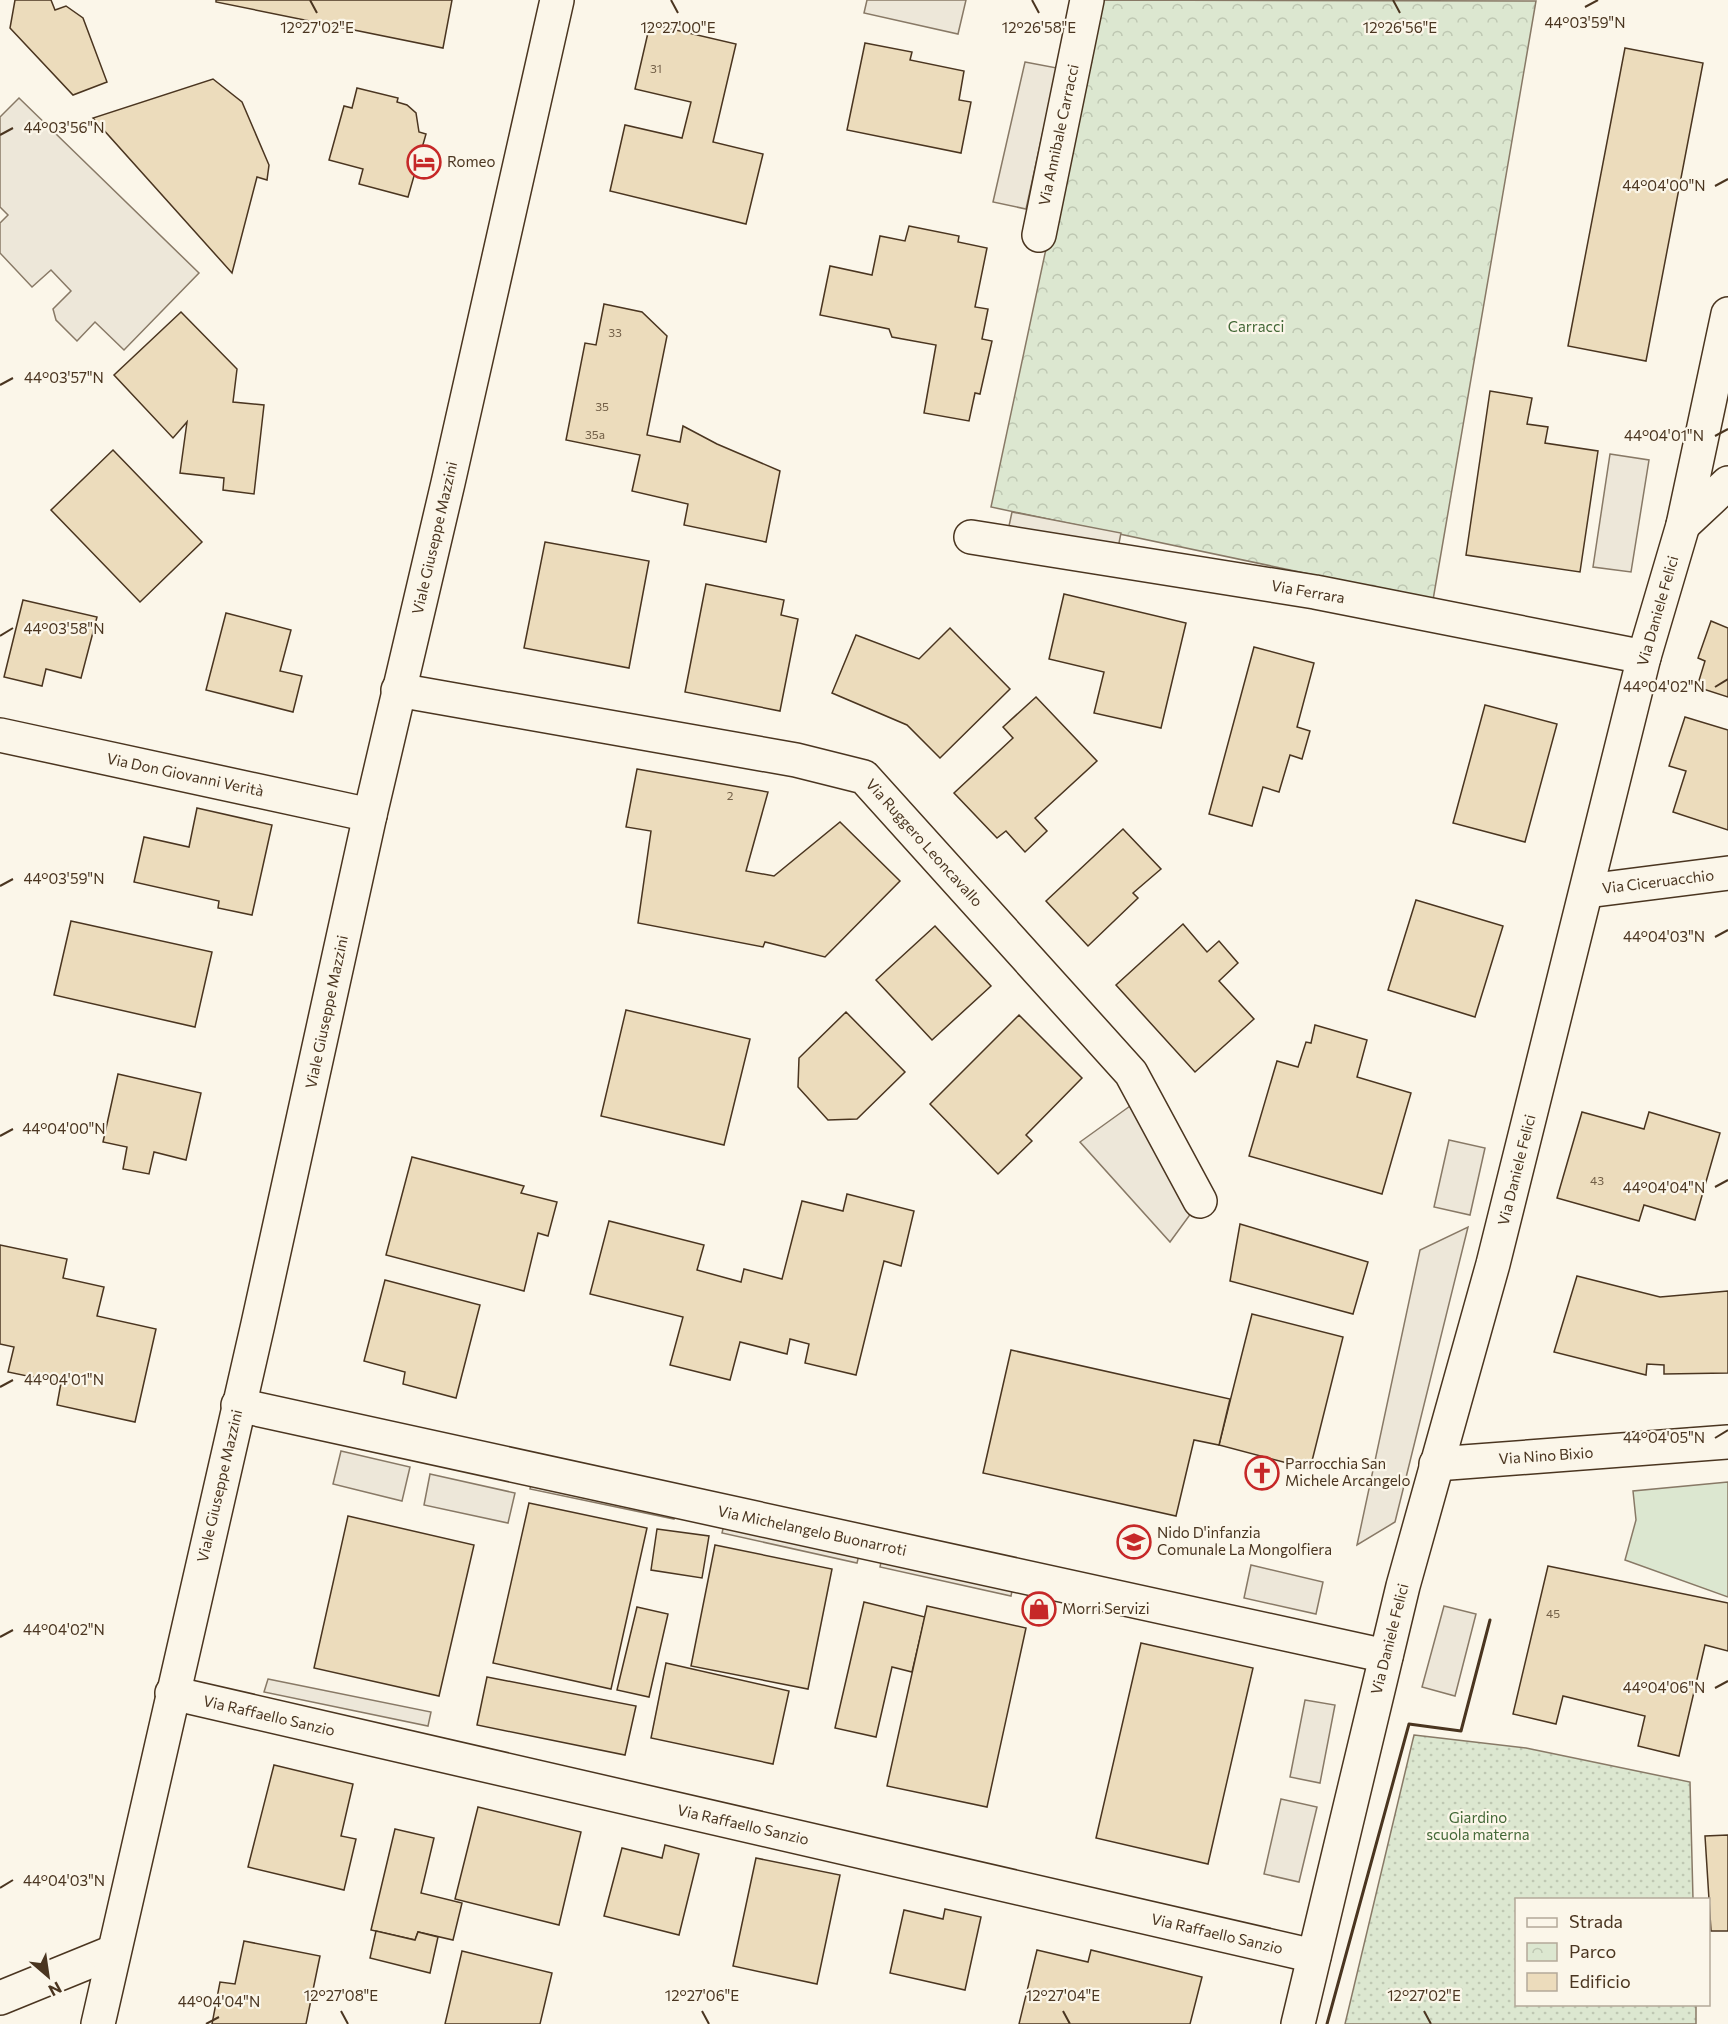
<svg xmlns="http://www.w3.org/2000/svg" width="1728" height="2024" viewBox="0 0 1728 2024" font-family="Commissioner,sans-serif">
	<defs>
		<pattern id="park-crowns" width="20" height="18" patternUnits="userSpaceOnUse" patternTransform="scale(1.5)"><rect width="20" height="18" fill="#dce7d0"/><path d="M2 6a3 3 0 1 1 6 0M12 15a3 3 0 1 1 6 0" fill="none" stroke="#bec7b2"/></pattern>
		<pattern id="garden-dots" width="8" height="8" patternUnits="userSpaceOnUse" patternTransform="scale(1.5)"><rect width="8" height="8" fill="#dce7d0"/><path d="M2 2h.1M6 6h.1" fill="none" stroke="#bec7b2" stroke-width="1.8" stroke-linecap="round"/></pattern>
	</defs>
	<rect width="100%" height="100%" fill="#fbf6e9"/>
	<polygon fill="#dce7d0" stroke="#887966" stroke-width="1.5" points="1728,1482 1728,1597 1625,1560 1636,1520 1633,1491"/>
	<polygon fill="url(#park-crowns)" stroke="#887966" stroke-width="1.5" points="1099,0 1536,1 1433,600 991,507"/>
	<polygon fill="url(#garden-dots)" stroke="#887966" stroke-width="1.5" points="1414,1735 1526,1748 1690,1782 1693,1899 1516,1900 1516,2004 1696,2005 1696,2024 1345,2024"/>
	<g fill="#ede7d9" stroke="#887966" stroke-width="1.5">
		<polygon points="867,0 966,0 958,34 864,13"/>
		<polygon points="1025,62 1057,68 1026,209 993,202"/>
		<polygon points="19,98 199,273 124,350 95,322 77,341 56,320 53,309 71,291 51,270 32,287 0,253 0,223 8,215 0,207 0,117"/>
		<polygon points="1610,454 1649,460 1631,572 1593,567"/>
		<polygon points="1012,512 1121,533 1118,548 1009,526"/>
		<polygon points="1144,1096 1200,1201 1170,1242 1080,1142"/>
		<polygon points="1449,1140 1485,1148 1470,1215 1434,1207"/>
		<polygon points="1468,1227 1395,1522 1357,1545 1420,1250"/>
		<polygon points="341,1451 410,1467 402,1501 333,1484"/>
		<polygon points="430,1474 515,1493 508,1523 424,1505"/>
		<polygon points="533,1474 677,1505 674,1519 530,1489"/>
		<polygon points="726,1517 861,1547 857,1563 722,1533"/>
		<polygon points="883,1553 1014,1581 1011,1596 880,1567"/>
		<polygon points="1251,1565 1323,1582 1316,1614 1244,1598"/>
		<polygon points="1444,1606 1476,1614 1455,1696 1422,1687"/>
		<polygon points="268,1679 431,1712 428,1726 264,1692"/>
		<polygon points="1305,1700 1335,1705 1320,1783 1290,1777"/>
		<polygon points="1281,1799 1317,1807 1299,1882 1264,1874"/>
	</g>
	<g fill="#ecdcbc" stroke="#4a3520" stroke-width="1.5">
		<polygon points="15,0 51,0 55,10 66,6 83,18 107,82 73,95 10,28"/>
		<polygon points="216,0 452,0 443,48 216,2"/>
		<polygon points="650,24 736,44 713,142 763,154 746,224 610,191 625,125 682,138 691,102 635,89"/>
		<polygon points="865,43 912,52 910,60 964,71 959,100 971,102 961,153 847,130"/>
		<polygon points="1625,48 1703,63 1646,361 1568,346"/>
		<polygon points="213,79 242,102 269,165 267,180 257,177 232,273 93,118"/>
		<polygon points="357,88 398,98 397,102 407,105 416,113 419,132 426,134 408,197 359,184 363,169 329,160 344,106 352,108"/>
		<polygon points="909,226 959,236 958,242 987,248 975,307 988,309 982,339 992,341 980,394 975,393 969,421 924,413 936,345 892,337 889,329 820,315 830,266 872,275 880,236 905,241"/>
		<polygon points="604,304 642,312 667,336 647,435 680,442 683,426 717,444 780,471 766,542 684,525 688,504 632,491 640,455 566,440 585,343 596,345"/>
		<polygon points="181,312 237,369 233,402 264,405 254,494 223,490 224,478 180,473 187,422 173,438 114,375"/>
		<polygon points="1490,391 1532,398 1527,424 1548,427 1545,443 1598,451 1580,572 1466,555"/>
		<polygon points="113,450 202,542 140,602 51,510"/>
		<polygon points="545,542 649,561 629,668 524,648"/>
		<polygon points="706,584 784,600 781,615 798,619 780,711 685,692"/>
		<polygon points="1064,594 1186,623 1161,728 1094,713 1104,672 1049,659"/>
		<polygon points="23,600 97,617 81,678 46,669 42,686 4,677"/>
		<polygon points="226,613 291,630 280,671 302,676 293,712 206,690"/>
		<polygon points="1711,621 1728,628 1728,697 1697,687 1705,661 1698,658"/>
		<polygon points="950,628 1010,689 940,758 907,725 832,693 856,635 919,659"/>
		<polygon points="1254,647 1314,663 1297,727 1310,731 1302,759 1290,755 1279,792 1263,787 1252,826 1209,814"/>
		<polygon points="1036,697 1097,761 1035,818 1047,831 1025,852 1006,831 997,838 954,793 1013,738 1003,727"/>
		<polygon points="1485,705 1557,724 1525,842 1453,823"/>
		<polygon points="1685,717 1728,730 1728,830 1673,812 1686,771 1669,766"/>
		<polygon points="637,769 768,792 746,871 774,876 840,822 900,881 825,957 765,942 763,947 638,923 651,831 626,827"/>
		<polygon points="197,808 272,825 252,915 218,908 219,901 134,882 144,837 189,847"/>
		<polygon points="1123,829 1161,869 1133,893 1138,898 1088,946 1046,901"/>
		<polygon points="1416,900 1503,926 1475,1017 1388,990"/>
		<polygon points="71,921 212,952 195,1027 54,995"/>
		<polygon points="1183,924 1207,952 1219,941 1238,963 1219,981 1254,1019 1195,1072 1116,985"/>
		<polygon points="935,926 991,986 932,1040 876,980"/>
		<polygon points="626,1010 750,1039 724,1145 601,1116"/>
		<polygon points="846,1012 905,1072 857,1119 828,1120 798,1087 799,1058"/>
		<polygon points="1019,1015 1082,1078 1026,1135 1032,1141 998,1174 930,1104"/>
		<polygon points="1315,1025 1367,1040 1357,1077 1411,1093 1382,1194 1249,1156 1277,1061 1298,1067 1306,1042 1311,1043"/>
		<polygon points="118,1074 201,1093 186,1160 154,1152 149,1174 123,1169 127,1147 103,1142"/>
		<polygon points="1582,1112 1644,1129 1649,1112 1720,1133 1695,1220 1644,1205 1639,1221 1557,1198"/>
		<polygon points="412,1157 524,1186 521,1193 557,1202 548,1236 538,1233 524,1291 386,1255"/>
		<polygon points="847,1194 914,1211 901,1266 884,1261 856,1375 805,1363 809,1344 790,1339 787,1354 740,1342 730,1380 670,1365 683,1317 590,1294 609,1221 704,1245 697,1270 741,1282 744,1269 782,1279 802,1201 843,1211"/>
		<polygon points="1240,1224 1368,1262 1353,1314 1230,1281"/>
		<polygon points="0,1245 67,1259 63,1278 104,1287 97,1316 156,1329 135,1422 57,1405 61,1383 8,1372 14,1347 0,1344"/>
		<polygon points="1577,1276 1660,1297 1728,1291 1728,1373 1664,1374 1664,1365 1647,1364 1646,1375 1554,1352"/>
		<polygon points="385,1280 480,1305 456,1398 403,1384 405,1372 364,1361"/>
		<polygon points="1252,1314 1343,1337 1310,1469 1219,1445"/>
		<polygon points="1011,1350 1230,1399 1219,1445 1194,1440 1176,1516 983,1473"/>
		<polygon points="529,1503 647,1528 611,1689 493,1663"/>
		<polygon points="348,1516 474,1545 439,1696 314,1668"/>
		<polygon points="657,1529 709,1536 702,1578 651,1570"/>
		<polygon points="715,1545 832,1569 808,1689 691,1666"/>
		<polygon points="1548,1566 1728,1603 1728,1651 1705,1645 1679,1756 1638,1746 1645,1716 1563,1696 1556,1724 1513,1714"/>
		<polygon points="864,1602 925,1617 912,1672 892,1667 876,1737 835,1728"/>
		<polygon points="927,1606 1026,1628 987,1807 887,1786"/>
		<polygon points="637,1607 668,1614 649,1697 617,1690"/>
		<polygon points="1141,1643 1253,1668 1208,1864 1096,1838"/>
		<polygon points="666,1663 789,1691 773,1764 651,1738"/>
		<polygon points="487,1677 636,1706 625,1755 477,1725"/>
		<polygon points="274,1765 353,1784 341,1836 356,1839 344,1890 248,1867"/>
		<polygon points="478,1807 581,1832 559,1925 455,1899"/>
		<polygon points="395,1829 434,1838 421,1893 462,1903 453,1940 418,1932 415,1940 371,1930"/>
		<polygon points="1728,1835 1728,1931 1711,1931 1705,1836"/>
		<polygon points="665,1845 699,1854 679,1935 604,1916 622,1848 662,1858"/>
		<polygon points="756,1858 840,1875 817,1984 733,1966"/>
		<polygon points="945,1909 981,1917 965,1990 890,1973 904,1910 943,1919"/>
		<polygon points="376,1931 415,1940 418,1932 438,1937 430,1973 370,1958"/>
		<polygon points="244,1941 320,1956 306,2024 212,2024 220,1982 235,1984"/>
		<polygon points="1037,1950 1088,1962 1091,1950 1202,1977 1190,2024 1019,2024"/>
		<polygon points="462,1951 552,1973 540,2024 445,2024"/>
	</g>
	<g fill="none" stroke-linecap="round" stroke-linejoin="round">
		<defs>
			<g id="street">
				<polyline points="1039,235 1087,0"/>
				<polyline points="1683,525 1728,483"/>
				<polyline points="971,537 1315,592 1644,657"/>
				<polyline points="398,690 796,760 864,777 1131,1073 1200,1201"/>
				<polyline points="0,735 370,815"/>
				<polyline points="1587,891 1728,873"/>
				<polyline points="238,1405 1386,1656"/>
				<polyline points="1436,1464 1728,1442"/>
				<polyline points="172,1693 1314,1956"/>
				<polyline points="0,1998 113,1952"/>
				<polyline points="1298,2024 1403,1586 1493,1264 1644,657 1683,525 1728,314"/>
			</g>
			<polyline id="secondary" points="98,2024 258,1324 370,815 448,483 557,0"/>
		</defs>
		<use href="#street" stroke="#4a3520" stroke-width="36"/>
		<use href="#secondary" stroke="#4a3520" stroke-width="36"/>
		<use href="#street" stroke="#fbf6e9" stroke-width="33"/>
		<use href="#secondary" stroke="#fbf6e9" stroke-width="33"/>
		<polyline stroke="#4a3520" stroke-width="3" points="1327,2024 1409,1724 1461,1731 1490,1620"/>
	</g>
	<path fill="none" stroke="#4a3520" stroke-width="2" d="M 310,0 L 317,13M 671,0 L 678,13M 1032,0 L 1039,13M 1393,0 L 1400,13M 1585,7 L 1598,0M 0,135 L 13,128M 1715,186 L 1728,179M 0,385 L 13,378M 1715,436 L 1728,429M 0,636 L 13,628M 1715,687 L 1728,679M 0,886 L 13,879M 1715,937 L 1728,930M 0,1136 L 13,1129M 1715,1187 L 1728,1180M 0,1387 L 13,1380M 1715,1438 L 1728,1430M 0,1637 L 13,1630M 1715,1688 L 1728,1681M 0,1888 L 13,1880M 341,2011 L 348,2024M 702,2011 L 709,2024M 1063,2011 L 1070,2024M 1424,2011 L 1431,2024M 206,2024 L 219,2017"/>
	<defs>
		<symbol id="hotel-ring" viewBox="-11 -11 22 22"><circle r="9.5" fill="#fbf6e9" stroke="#c62828" stroke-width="1.5"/><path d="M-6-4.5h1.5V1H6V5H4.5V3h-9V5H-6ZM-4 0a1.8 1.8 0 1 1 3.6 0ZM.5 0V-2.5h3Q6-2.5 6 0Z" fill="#c62828"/></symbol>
		<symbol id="church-ring" viewBox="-11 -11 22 22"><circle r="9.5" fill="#fbf6e9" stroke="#c62828" stroke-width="1.5"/><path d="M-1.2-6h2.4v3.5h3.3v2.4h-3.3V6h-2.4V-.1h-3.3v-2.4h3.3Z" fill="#c62828"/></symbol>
		<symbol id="school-ring" viewBox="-11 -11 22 22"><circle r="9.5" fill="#fbf6e9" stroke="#c62828" stroke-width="1.5"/><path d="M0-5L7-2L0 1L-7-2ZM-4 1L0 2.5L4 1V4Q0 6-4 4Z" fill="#c62828"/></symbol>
		<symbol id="shop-ring" viewBox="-11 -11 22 22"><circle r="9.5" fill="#fbf6e9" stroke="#c62828" stroke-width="1.5"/><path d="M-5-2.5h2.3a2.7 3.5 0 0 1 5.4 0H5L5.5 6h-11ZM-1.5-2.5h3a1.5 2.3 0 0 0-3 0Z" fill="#c62828"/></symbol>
	</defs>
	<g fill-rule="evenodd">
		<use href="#hotel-ring" x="405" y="143" width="38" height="38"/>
		<use href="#church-ring" x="1243" y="1454" width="38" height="38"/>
		<use href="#school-ring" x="1115" y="1523" width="38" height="38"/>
		<use href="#shop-ring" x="1020" y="1590" width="38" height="38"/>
	</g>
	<g text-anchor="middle" stroke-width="4.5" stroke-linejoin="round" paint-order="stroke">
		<g font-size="12" fill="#725f47">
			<text x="656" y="73">31</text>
			<text x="615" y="337">33</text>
			<text x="602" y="411">35</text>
			<text x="595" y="439">35a</text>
			<text x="730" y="800">2</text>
			<text x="1597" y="1185">43</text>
			<text x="1553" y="1618">45</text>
		</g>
		<g font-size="15" fill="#4a3520" stroke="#fbf6e9">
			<text transform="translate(1059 135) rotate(-78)" y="5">Via Annibale Carracci</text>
			<text transform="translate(435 538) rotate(-77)" y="5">Viale Giuseppe Mazzini</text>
			<text transform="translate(1308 592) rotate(10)" y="5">Via Ferrara</text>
			<text transform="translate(1658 611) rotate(-74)" y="5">Via Daniele Felici</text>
			<text transform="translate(185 775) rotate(12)" y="5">Via Don Giovanni Verità</text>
			<text transform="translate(924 843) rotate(48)" y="5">Via Ruggero Leoncavallo</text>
			<text transform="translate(1658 882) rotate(-7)" y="5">Via Ciceruacchio</text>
			<text transform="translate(327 1012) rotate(-78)" y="5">Viale Giuseppe Mazzini</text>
			<text transform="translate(1517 1170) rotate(-76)" y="5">Via Daniele Felici</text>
			<text transform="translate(1546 1456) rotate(-4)" y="5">Via Nino Bixio</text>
			<text transform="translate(220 1486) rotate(-77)" y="5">Viale Giuseppe Mazzini</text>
			<text transform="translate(812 1531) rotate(12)" y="5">Via Michelangelo Buonarroti</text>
			<text transform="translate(1390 1639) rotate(-76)" y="5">Via Daniele Felici</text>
			<text transform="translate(269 1716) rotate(13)" y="5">Via Raffaello Sanzio</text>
			<text transform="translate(743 1825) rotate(13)" y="5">Via Raffaello Sanzio</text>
			<text transform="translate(1217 1934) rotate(13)" y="5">Via Raffaello Sanzio</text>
		</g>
		<g font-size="15" fill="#4a3520" stroke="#fbf6e9" text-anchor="start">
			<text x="447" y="167">Romeo</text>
			<text x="1285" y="1469">Parrocchia San<tspan x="1285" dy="17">Michele Arcangelo</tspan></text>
			<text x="1157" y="1538">Nido D'infanzia<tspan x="1157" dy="17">Comunale La Mongolfiera</tspan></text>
			<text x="1062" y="1614">Morri Servizi</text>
		</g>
		<g font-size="15" fill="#436837" stroke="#fbf6e9">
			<text x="1256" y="332">Carracci</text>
			<text x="1478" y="1823">Giardino<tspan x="1478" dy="17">scuola materna</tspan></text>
		</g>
	</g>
	<g font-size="15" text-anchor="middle" fill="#4a3520" stroke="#fbf6e9" stroke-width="4.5" stroke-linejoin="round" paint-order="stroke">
		<text x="1585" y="28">44°03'59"N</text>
		<text x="317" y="33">12°27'02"E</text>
		<text x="678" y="33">12°27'00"E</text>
		<text x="1039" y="33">12°26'58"E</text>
		<text x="1400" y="33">12°26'56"E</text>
		<text x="64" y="133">44°03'56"N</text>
		<text x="1664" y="191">44°04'00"N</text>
		<text x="64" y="383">44°03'57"N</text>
		<text x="1664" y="441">44°04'01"N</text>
		<text x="64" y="634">44°03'58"N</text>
		<text x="1664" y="692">44°04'02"N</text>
		<text x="64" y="884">44°03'59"N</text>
		<text x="1664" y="942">44°04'03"N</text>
		<text x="64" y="1134">44°04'00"N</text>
		<text x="1664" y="1193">44°04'04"N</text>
		<text x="64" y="1385">44°04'01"N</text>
		<text x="1664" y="1443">44°04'05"N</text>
		<text x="64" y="1635">44°04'02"N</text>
		<text x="1664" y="1693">44°04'06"N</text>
		<text x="64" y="1886">44°04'03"N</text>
		<text x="341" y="2001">12°27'08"E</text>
		<text x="702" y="2001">12°27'06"E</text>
		<text x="1063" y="2001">12°27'04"E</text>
		<text x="1424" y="2001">12°27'02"E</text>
		<text x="219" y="2007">44°04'04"N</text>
	</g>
	<rect x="1515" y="1898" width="195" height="108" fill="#fbf6e9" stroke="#b4a999" stroke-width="1.5"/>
	<rect x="1527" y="1918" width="30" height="9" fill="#fbf6e9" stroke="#b4a999" stroke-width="1.5"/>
	<text x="1569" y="1928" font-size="18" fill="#4a3520">Strada</text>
	<rect x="1527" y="1943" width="30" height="18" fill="url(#park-crowns)" stroke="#b4a999" stroke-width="1.5"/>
	<text x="1569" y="1958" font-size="18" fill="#4a3520">Parco</text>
	<rect x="1527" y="1973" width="30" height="18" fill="#ecdcbc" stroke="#b4a999" stroke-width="1.5"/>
	<text x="1569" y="1988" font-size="18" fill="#4a3520">Edificio</text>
	<g transform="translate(48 1976) rotate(151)" stroke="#fbf6e9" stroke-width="4.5" paint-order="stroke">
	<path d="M0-4.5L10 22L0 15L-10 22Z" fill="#4a3520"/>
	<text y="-9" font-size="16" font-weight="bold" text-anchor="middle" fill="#4a3520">N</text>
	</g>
</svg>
